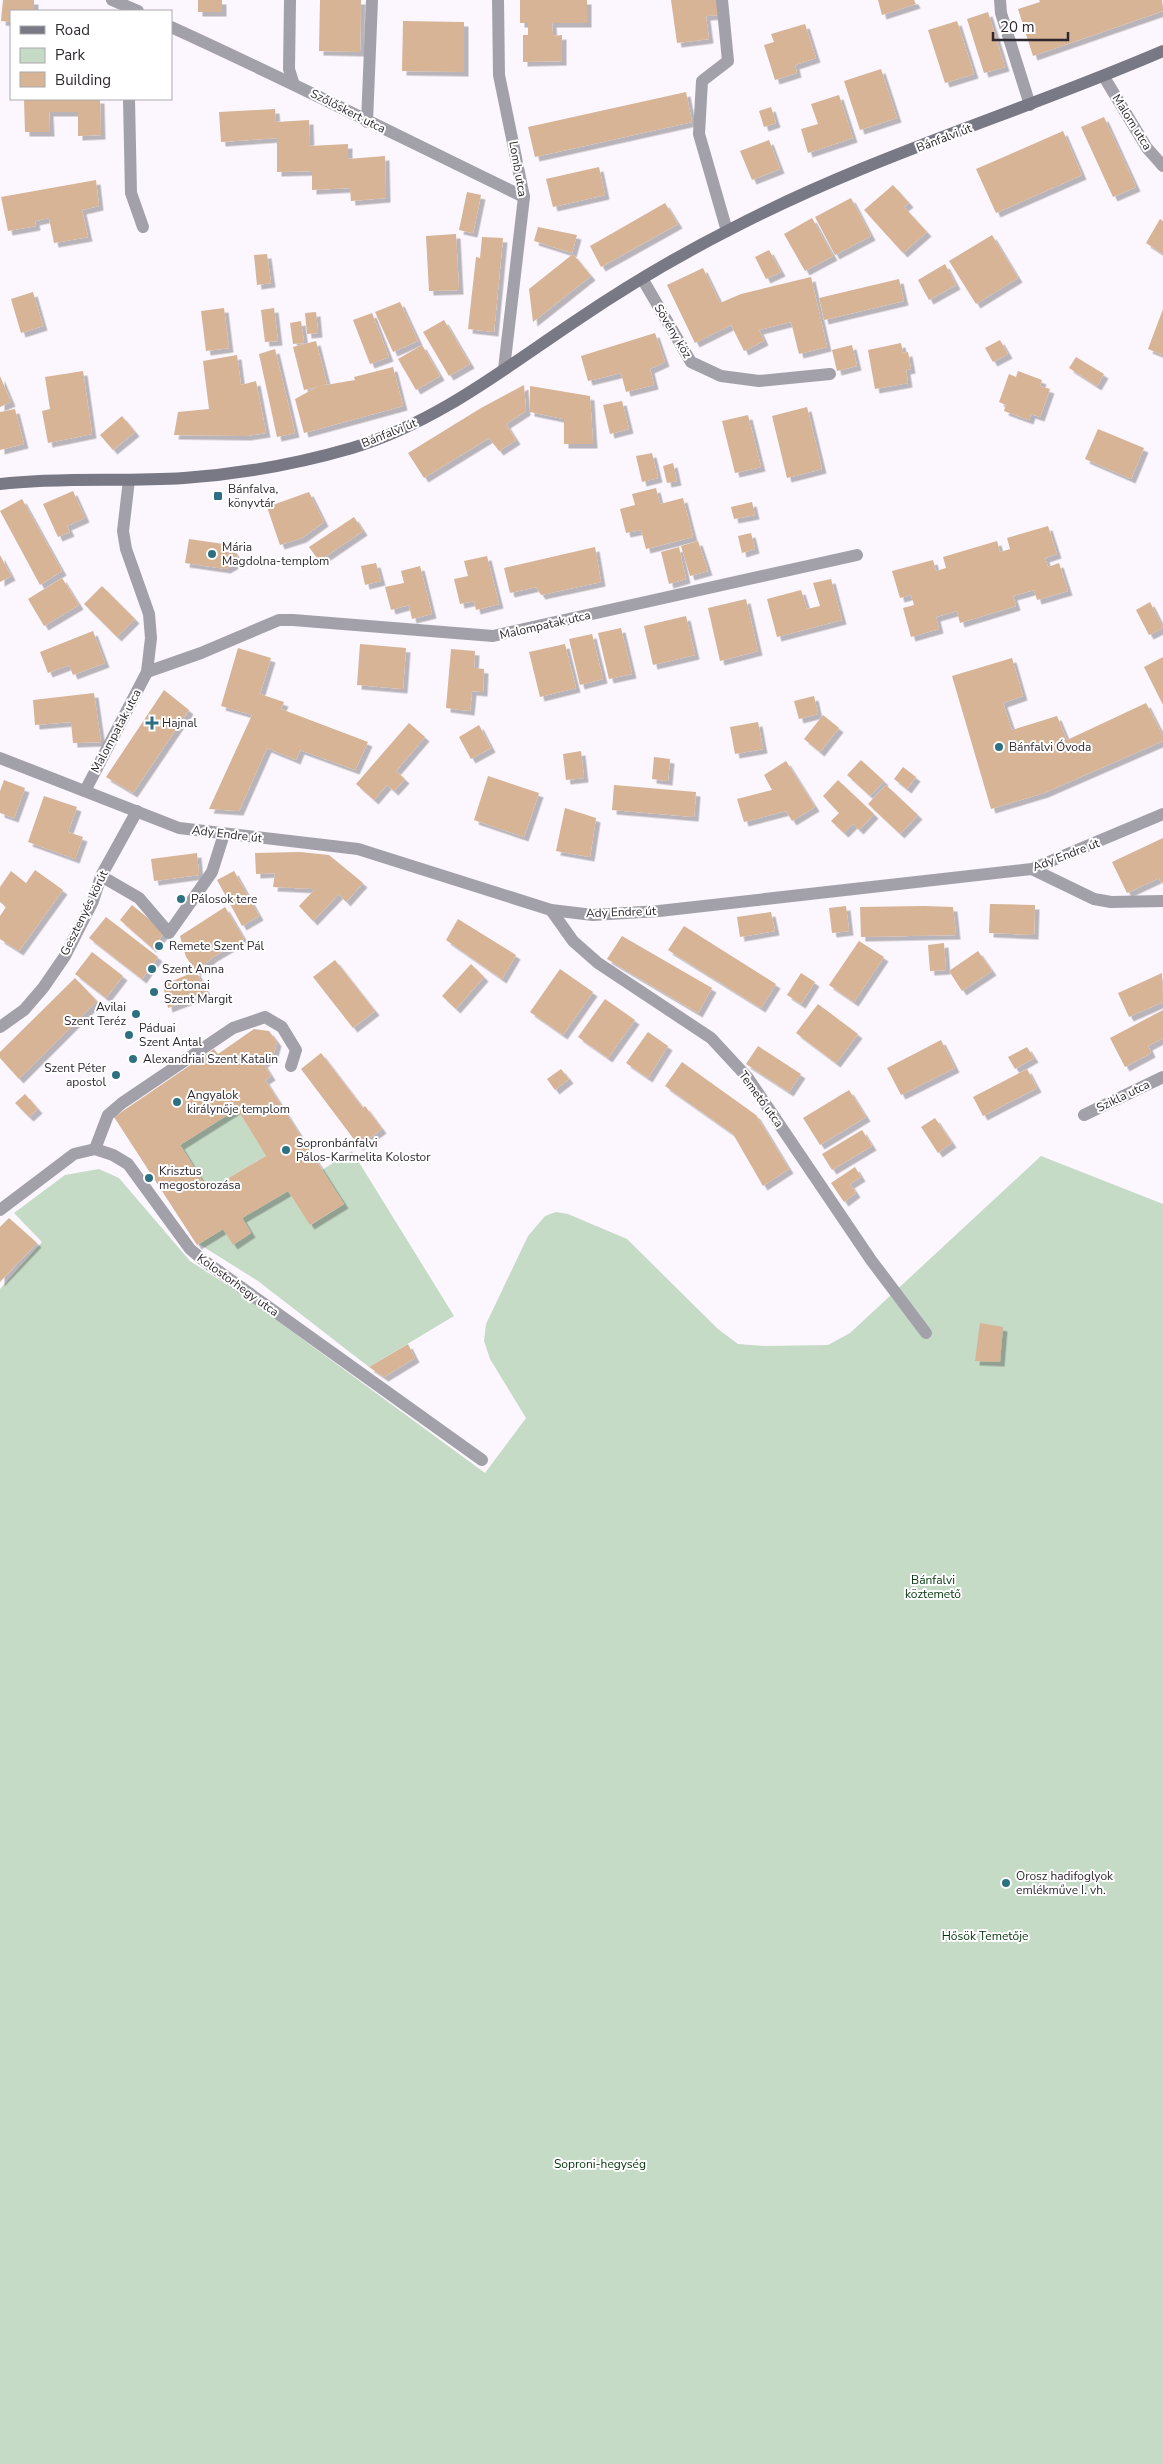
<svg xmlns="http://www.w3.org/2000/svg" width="1163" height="2464" viewBox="0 0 1163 2464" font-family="'Nunito Sans',sans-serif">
	<defs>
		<filter id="shadow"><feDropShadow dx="4.5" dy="4.5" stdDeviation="0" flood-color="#0004"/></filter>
	</defs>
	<rect width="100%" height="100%" fill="#fcf6fe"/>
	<g fill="#c5dbc6">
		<polygon points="237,1109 266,1156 208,1190 180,1145"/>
		<polygon points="352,1151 454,1316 369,1367 258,1281 199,1244 223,1229 233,1244 251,1233 242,1218 288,1191 311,1225 344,1204 322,1170"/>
		<polygon points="1041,1156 1163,1204 1163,2464 0,2464 0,1289 42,1242 14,1213 65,1175 99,1169 119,1178 190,1261 241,1294 485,1473 526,1418 490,1359 484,1341 486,1324 528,1236 545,1216 556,1212 568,1214 627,1239 718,1329 738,1344 765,1346 828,1345 850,1333"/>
	</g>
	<g fill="#d6b495" fill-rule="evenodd" filter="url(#shadow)">
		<polygon points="3,0 34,0 34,11 11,11 11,22 1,21"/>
		<rect x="198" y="0" width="24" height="12"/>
		<polygon points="320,0 361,0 360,52 319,51"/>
		<polygon points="520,0 587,0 587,23 552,23 553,36 562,35 562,61 523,62 523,35 528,35 528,23 520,23"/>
		<polygon points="671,0 721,0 723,15 706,16 709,39 677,43"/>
		<polygon points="878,0 914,0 916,4 882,15"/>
		<polygon points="1039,0 1162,0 1163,11 1033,56 1018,9 1040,2"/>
		<polygon points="988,12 1005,67 984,73 967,19"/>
		<polygon points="403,21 464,22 464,72 402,71"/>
		<polygon points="957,21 974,74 945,83 928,30"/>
		<polygon points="805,24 816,58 795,65 797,73 775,80 764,45 774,42 771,34"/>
		<polygon points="881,69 897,118 860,130 844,81"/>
		<polygon points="686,92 692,122 535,157 528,127"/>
		<polygon points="839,95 853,138 808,153 801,129 818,124 811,104"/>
		<polygon points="24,99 100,99 101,135 78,136 78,112 49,112 50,132 25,132"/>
		<polygon points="771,107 776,123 764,127 759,111"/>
		<polygon points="275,109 276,122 309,120 310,146 348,144 348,159 385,156 386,198 351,201 350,188 312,190 312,171 277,172 277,138 221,142 219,112"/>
		<polygon points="1104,117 1136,187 1113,197 1081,127"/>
		<polygon points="1063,131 1082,175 996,213 976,169"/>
		<polygon points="769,140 780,169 752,180 740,151"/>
		<polygon points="599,167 605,195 553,207 546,179"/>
		<polygon points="96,180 99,206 82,210 88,237 54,243 49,218 35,221 36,226 8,231 1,197"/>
		<polygon points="893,185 909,203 904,207 927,232 903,253 864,210"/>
		<polygon points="467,192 481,195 473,233 459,230"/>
		<polygon points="851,198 871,236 835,255 815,217"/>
		<polygon points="665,203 678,224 601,267 590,246"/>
		<polygon points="812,218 833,256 805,271 784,234"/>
		<polygon points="1160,219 1163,221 1163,254 1146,243"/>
		<polygon points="538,227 577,235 572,253 534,241"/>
		<polygon points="456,234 459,290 429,291 426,236"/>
		<polygon points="992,235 1018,278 976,304 949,261"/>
		<polygon points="482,237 503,238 494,332 468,329 476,257 480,258"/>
		<polygon points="769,250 781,272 766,279 755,257"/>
		<polygon points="267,254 271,283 257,285 254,255"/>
		<polygon points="573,254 591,276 533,322 529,289"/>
		<polygon points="945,264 956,285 929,300 918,280"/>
		<polygon points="703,268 720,303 741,294 811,277 827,347 799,354 791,322 759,330 764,341 744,351 731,325 695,343 667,285"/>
		<polygon points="899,279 904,301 824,320 819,298"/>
		<polygon points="33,292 43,326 21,333 11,299"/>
		<polygon points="400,302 418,341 393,352 375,312"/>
		<polygon points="224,308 229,348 206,351 201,311"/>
		<polygon points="274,308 278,341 265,342 261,310"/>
		<polygon points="1163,309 1163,355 1148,349"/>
		<polygon points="316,312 318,333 307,334 305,313"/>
		<polygon points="372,313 389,357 370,364 353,320"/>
		<polygon points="444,320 470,364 449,376 423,332"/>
		<polygon points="301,321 304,343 293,344 290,323"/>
		<polygon points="655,333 665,362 650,369 654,385 626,392 621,373 588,381 581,356"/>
		<polygon points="1000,340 1008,354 993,362 985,348"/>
		<polygon points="316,341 327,384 320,386 355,380 354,377 393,367 403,406 304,433 295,399 317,387 304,390 293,347"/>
		<polygon points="901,343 903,353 908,352 911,369 906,370 908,383 875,389 868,350"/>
		<polygon points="422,345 440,376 416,390 398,359"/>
		<polygon points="852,345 857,366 837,371 832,350"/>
		<polygon points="275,349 295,433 277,437 259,354"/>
		<polygon points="237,355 241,385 256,381 266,433 246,436 174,435 178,412 209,409 203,361"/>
		<polygon points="1076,357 1104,374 1097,386 1069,368"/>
		<polygon points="83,371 92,434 48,443 42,411 50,409 45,377"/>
		<polygon points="1018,371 1042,380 1040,386 1050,389 1040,417 1031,414 1029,420 1004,411 1006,405 999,402 1009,374 1016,377"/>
		<polygon points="0,376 11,402 0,407"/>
		<polygon points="524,385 526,411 506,424 516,440 499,451 489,438 424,478 408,453 481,408"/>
		<polygon points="530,386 590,396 593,444 564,444 564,419 530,412"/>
		<polygon points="622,401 629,429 610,434 603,405"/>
		<polygon points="807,407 822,469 787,478 772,416"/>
		<polygon points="15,409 24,444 0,450 0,412"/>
		<polygon points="748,415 761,467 735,473 722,421"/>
		<polygon points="122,416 135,432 113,450 100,435"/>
		<polygon points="1098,429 1144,448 1131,479 1085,459"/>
		<polygon points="652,453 658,478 642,482 636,456"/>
		<polygon points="673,463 677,481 667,483 663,466"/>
		<polygon points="656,488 660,504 683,498 693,537 646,549 641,530 626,533 620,509 635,505 632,494"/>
		<polygon points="73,491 85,518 67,526 70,532 58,537 43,504"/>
		<polygon points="309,492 324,522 302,538 280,545 267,507"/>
		<polygon points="22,499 62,571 40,585 0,511"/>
		<polygon points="752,502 755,515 734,519 731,507"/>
		<polygon points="354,517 363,531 319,561 309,547"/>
		<polygon points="1048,526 1057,554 1045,558 1048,567 1059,563 1068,591 1037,600 1034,590 1013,596 1016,606 960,623 957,611 936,617 939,629 911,637 903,608 914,605 911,595 900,598 892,571 933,560 936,571 946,568 943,557 997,541 1000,552 1010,549 1007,538"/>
		<polygon points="751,533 755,549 742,553 738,536"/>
		<polygon points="189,539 230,545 238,558 233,565 226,569 185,563"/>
		<polygon points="698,541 708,571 690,576 681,546"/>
		<polygon points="595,547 601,582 541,595 536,587 510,593 504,568"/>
		<polygon points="679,547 686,579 669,584 661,552"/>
		<polygon points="0,555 11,576 0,582"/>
		<polygon points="487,556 499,604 476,610 474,601 460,604 454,579 468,576 464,561"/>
		<polygon points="376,563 381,581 365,585 361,566"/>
		<polygon points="420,566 432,614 412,619 409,605 391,610 385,587 404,583 401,571"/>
		<polygon points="62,578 79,605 44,626 28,599"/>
		<polygon points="831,579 842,620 777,637 767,599 801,590 807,609 820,606 813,583"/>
		<polygon points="102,586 135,619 117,637 84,604"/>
		<polygon points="746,599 758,651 720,661 708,608"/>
		<polygon points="1150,602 1163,628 1149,635 1136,610"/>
		<polygon points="686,616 695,655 653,665 644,626"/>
		<polygon points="621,628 632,674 609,679 598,633"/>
		<polygon points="93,631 105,663 73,675 69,665 48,673 40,652"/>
		<polygon points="592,634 603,679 580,685 569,639"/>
		<polygon points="360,644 406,648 403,689 357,685"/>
		<polygon points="565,644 576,688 540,697 529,652"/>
		<polygon points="238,648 271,658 260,694 284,702 281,709 368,742 355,770 300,750 296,760 267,748 239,811 209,809 252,715 221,706"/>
		<polygon points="451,649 475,651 474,668 484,669 483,692 472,691 470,711 446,708"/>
		<polygon points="1163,657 1163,705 1144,667"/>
		<polygon points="1012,658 1023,696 1003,703 1012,730 1057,716 1067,740 1146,703 1163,736 1163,741 1044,793 991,809 952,676"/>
		<polygon points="164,690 189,710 133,793 106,777"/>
		<polygon points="94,693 101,742 73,743 71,722 35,725 33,700"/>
		<polygon points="814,696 818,714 799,719 794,701"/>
		<polygon points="823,715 839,728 820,752 804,739"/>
		<polygon points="758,722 763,749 735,754 730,727"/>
		<polygon points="409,723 425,737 396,771 405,779 394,791 387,785 374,800 356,784"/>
		<polygon points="479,725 491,748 471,759 459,737"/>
		<polygon points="581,751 584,778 566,780 563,754"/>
		<polygon points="654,757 670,759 668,781 652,779"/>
		<polygon points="861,760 884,781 870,796 847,775"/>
		<polygon points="786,761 815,807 792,821 786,811 744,822 737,799 772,790 764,775"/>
		<polygon points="903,767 916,777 907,789 894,779"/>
		<polygon points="488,776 539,793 524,837 474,820"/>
		<polygon points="4,780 25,788 14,818 0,813 0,791"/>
		<polygon points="838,780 874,814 859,830 853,824 844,833 831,821 839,813 823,796"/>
		<polygon points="614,785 696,792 694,817 612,810"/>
		<polygon points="886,785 918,815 900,834 868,804"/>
		<polygon points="44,796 77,807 68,832 83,837 75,859 28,842"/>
		<polygon points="565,808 596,818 590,857 556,851"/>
		<polygon points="1163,838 1163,882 1161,883 1159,878 1127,893 1112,862"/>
		<polygon points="300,852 329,855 363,883 346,902 339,894 313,921 299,906 315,889 273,887 275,873 256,874 255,853"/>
		<polygon points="197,853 199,875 154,881 151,859"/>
		<polygon points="35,870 63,890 19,951 0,939 0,916 6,907 0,902 0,887 11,871 26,883"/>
		<polygon points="234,871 259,916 242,926 217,880"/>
		<polygon points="990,904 1035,905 1034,935 989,933"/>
		<polygon points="132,905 165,932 152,948 120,920"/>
		<polygon points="846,906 849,931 832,933 829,908"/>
		<polygon points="924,906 953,907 956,935 861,937 860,907"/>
		<polygon points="225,907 244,939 213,957 196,971 207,993 168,1008 163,985 196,971 186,957 180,936"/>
		<polygon points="771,912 775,931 740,937 737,917"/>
		<polygon points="106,917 158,957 142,979 89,938"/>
		<polygon points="458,919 516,955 502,979 446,940"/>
		<polygon points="684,926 776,984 761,1008 668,950"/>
		<polygon points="622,936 712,988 698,1013 607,959"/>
		<polygon points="859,941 884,957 854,1002 829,985"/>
		<polygon points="944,943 946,970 930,971 928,945"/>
		<polygon points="978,951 992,971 962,991 949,971"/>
		<polygon points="92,952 123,976 106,998 75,974"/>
		<polygon points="335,960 375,1011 353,1028 313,977"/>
		<polygon points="471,964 484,977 456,1009 442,996"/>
		<polygon points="560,969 593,992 563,1035 530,1012"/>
		<polygon points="801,973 815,982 801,1004 787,995"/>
		<polygon points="1162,973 1163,1002 1129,1017 1118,993"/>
		<polygon points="75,978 97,1001 19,1079 0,1058 0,1052"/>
		<polygon points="605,999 635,1020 608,1058 578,1037"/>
		<polygon points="818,1004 858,1034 836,1063 796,1033"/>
		<polygon points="1163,1010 1163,1038 1148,1046 1151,1053 1125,1067 1110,1038"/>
		<path d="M 254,1029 L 269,1031 L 277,1042 L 273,1056 L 263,1063 L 271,1076 L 265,1080 L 344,1204 L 310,1225 L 288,1191 L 242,1218 L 251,1233 L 233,1245 L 223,1229 L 197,1245 L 114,1117 L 214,1049 L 218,1054 ZM 237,1109 L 266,1156 L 208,1190 L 180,1145 Z"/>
		<polygon points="648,1032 668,1046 648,1078 626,1063"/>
		<polygon points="941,1040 955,1068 901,1095 887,1068"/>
		<polygon points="758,1046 801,1074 789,1092 746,1064"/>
		<polygon points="1027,1047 1034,1058 1015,1069 1008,1057"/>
		<polygon points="321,1053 363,1108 365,1106 382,1129 359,1146 301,1069"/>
		<polygon points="682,1062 756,1115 789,1169 763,1186 733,1134 665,1086"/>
		<polygon points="561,1069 569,1079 555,1090 547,1079"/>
		<polygon points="1027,1069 1037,1088 983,1116 973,1097"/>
		<polygon points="849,1090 866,1117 820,1145 803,1118"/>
		<polygon points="25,1094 38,1109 29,1117 15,1103"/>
		<polygon points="935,1118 952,1143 938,1153 921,1127"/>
		<polygon points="862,1130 872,1146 832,1170 822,1154"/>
		<polygon points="855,1167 861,1177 850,1184 856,1193 844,1202 831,1183"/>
		<polygon points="9,1218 37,1243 0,1282 0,1227"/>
		<polygon points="980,1323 1003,1327 1000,1362 975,1361"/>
		<polygon points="408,1344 415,1358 384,1377 369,1367"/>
	</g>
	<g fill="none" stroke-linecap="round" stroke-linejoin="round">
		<g stroke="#a2a1aa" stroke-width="12">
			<polyline points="290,0 289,69 293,82"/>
			<polyline points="722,0 728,61 702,81 699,134 727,231"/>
			<polyline points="1000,0 1001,13 1030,105"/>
			<polyline points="367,122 372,0"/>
			<polyline points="291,1066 296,1050 282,1027 265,1017 233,1028 122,1103 108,1115 95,1149 113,1155 128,1164 190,1249 203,1260 482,1460"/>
		</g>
		<g stroke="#a2a1aa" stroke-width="12">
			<polyline points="112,0 138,11"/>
			<polyline points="498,0 499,75 524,197 504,369"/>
			<path d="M 171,27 C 290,81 406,140 524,197"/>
			<polyline points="1104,77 1147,148 1163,166"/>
			<polyline points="129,99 131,193 143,227"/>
			<polyline points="643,280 691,362 721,376 759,381 830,374"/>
			<polyline points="147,672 201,653 279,620 293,620 493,636 857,555"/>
			<polyline points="0,758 179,828 358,849 551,910 593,915 659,911 1032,869 1163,814"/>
			<polyline points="85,791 147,672 151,638 149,614 126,549 123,531 129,480"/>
			<polyline points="1032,869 1094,899 1111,902 1163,901"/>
			<polyline points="101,876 139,898 169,933 212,872 224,834"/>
			<polyline points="551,910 573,941 598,963 711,1038 748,1078 871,1260 926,1333"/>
			<polyline points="0,1027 24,1010 43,988 65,956 93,901 101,876 137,811"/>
			<polyline points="1084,1115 1163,1077"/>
			<polyline points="0,1210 74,1154 95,1149"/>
		</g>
		<path stroke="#797885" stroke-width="12" d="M 0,484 C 61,477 123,482 184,478 C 240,474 297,464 352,448 C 436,423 505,368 577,320 C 624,288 678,256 729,230 C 868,157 1019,113 1163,51"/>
	</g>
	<g fill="#2d7081" stroke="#fff" stroke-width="2">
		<rect x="213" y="491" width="10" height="10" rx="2.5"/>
		<circle cx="212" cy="554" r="5"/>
		<path d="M149.5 715.5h5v5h5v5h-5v5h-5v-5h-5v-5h5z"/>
		<circle cx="999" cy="747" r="5"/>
		<circle cx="181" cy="899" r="5"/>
		<circle cx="159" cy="946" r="5"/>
		<circle cx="152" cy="969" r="5"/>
		<circle cx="154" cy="992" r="5"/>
		<circle cx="136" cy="1014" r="5"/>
		<circle cx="129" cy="1035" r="5"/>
		<circle cx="133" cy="1059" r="5"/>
		<circle cx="116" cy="1075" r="5"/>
		<circle cx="177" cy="1102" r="5"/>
		<circle cx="286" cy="1150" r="5"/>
		<circle cx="149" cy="1178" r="5"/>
		<circle cx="1006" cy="1883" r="5"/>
	</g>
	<g text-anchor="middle" stroke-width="4" stroke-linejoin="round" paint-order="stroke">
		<g font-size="12" fill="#2e2930" stroke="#fff">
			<text transform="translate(348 111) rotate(27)" y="4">Szőlőskert utca</text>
			<text transform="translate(1132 122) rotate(58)" y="4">Malom utca</text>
			<text transform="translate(944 138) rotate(-21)" y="4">Bánfalvi út</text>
			<text transform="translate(518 169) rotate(80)" y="4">Lomb utca</text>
			<text transform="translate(673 331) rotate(59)" y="4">Sövény köz</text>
			<text transform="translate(389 433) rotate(-22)" y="4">Bánfalvi út</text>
			<text transform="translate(545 625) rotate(-13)" y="4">Malompatak utca</text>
			<text transform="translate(116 731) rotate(-62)" y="4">Malompatak utca</text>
			<text transform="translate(227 834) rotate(7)" y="4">Ady Endre út</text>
			<text transform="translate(1066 855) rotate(-21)" y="4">Ady Endre út</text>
			<text transform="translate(621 912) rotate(-2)" y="4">Ady Endre út</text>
			<text transform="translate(84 913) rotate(-64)" y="4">Gesztenyés körút</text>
			<text transform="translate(1123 1096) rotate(-26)" y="4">Szikla utca</text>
			<text transform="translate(761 1099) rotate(54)" y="4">Temető utca</text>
			<text transform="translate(238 1285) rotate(36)" y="4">Kolostorhegy utca</text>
		</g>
		<g font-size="12" fill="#2e2930" stroke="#fff" text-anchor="start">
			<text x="228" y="493">Bánfalva,<tspan x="228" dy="14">könyvtár</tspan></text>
			<text x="222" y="551">Mária<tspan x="222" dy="14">Magdolna-templom</tspan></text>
			<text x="162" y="727">Hajnal</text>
			<text x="1009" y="751">Bánfalvi Óvoda</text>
			<text x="191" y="903">Pálosok tere</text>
			<text x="169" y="950">Remete Szent Pál</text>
			<text x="162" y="973">Szent Anna</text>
			<text x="164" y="989">Cortonai<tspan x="164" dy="14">Szent Margit</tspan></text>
			<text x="126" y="1011" text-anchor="end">Avilai<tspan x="126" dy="14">Szent Teréz</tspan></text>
			<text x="139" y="1032">Páduai<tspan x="139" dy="14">Szent Antal</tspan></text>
			<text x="143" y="1063">Alexandriai Szent Katalin</text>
			<text x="106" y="1072" text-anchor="end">Szent Péter<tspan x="106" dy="14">apostol</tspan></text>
			<text x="187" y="1099">Angyalok<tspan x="187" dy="14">királynője templom</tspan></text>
			<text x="296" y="1147">Sopronbánfalvi<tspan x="296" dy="14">Pálos-Karmelita Kolostor</tspan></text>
			<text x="159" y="1175">Krisztus<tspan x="159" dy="14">megostorozása</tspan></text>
			<text x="1016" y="1880">Orosz hadifoglyok<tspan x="1016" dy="14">emlékműve I. vh.</tspan></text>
		</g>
		<g font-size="12" fill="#00340a" stroke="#fff">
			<text x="933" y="1584">Bánfalvi<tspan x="933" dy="14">köztemető</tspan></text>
			<text x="985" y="1940">Hősök Temetője</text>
			<text x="600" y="2168">Soproni-hegység</text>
		</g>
	</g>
	<rect x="10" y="10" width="162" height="90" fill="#ffffff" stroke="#aba9ac"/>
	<rect x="20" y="26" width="25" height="8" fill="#797885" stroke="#aba9ac"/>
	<text x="55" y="35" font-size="15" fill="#2e2930">Road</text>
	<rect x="20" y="48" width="25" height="15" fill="#c5dbc6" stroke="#aba9ac"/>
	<text x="55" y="60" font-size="15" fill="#2e2930">Park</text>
	<rect x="20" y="72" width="25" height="15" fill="#d6b495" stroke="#aba9ac"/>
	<text x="55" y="85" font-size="15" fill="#2e2930">Building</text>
	<path d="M993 32v8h75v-8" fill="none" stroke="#2e2930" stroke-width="2.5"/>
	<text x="1000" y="32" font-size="15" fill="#2e2930" stroke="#ffffff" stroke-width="4" paint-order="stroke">20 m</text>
</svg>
